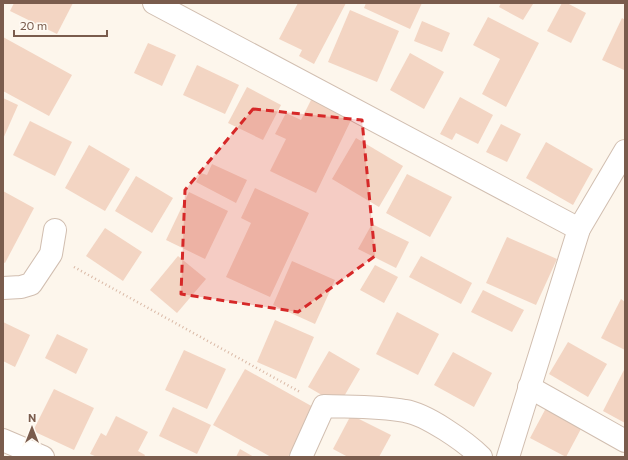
<svg xmlns="http://www.w3.org/2000/svg" width="628" height="460" viewBox="0 0 628 460" font-family="Commissioner,sans-serif">
	<rect width="100%" height="100%" fill="#fdf6ec"/>
	<g fill="#f3d5c3">
		<polygon points="14,3 73,3 57,34 10,11"/>
		<polygon points="298,3 346,3 314,64 299,56 302,50 279,39"/>
		<polygon points="366,3 422,3 410,29 364,8"/>
		<polygon points="501,3 531,3 533,4 523,20 499,7"/>
		<polygon points="562,3 567,3 586,13 571,43 547,31"/>
		<polygon points="350,10 399,31 377,82 328,62"/>
		<polygon points="488,17 539,43 506,107 482,94 500,59 473,45"/>
		<polygon points="622,18 625,20 624,70 602,60"/>
		<polygon points="422,21 450,33 442,52 414,41"/>
		<polygon points="3,37 72,75 49,116 3,91"/>
		<polygon points="148,43 176,55 162,86 134,73"/>
		<polygon points="410,53 444,72 424,109 390,90"/>
		<polygon points="197,65 239,85 225,114 183,95"/>
		<polygon points="247,87 281,105 263,140 228,123"/>
		<polygon points="460,97 493,115 478,144 456,133 452,140 440,134"/>
		<polygon points="3,98 18,105 3,139"/>
		<polygon points="312,98 352,118 316,193 270,171 286,139 275,134 286,113 301,120"/>
		<polygon points="30,121 72,142 55,176 13,155"/>
		<polygon points="501,124 521,134 507,162 486,152"/>
		<polygon points="356,138 403,166 379,207 332,179"/>
		<polygon points="546,142 593,169 573,205 526,178"/>
		<polygon points="89,145 130,169 105,211 65,188"/>
		<polygon points="212,164 247,180 236,203 196,182 201,173 207,175"/>
		<polygon points="407,174 452,197 430,237 386,213"/>
		<polygon points="136,176 173,198 152,233 115,211"/>
		<polygon points="255,188 309,213 270,297 226,277 251,223 241,218"/>
		<polygon points="3,191 34,208 5,263 3,262"/>
		<polygon points="189,192 228,211 205,259 166,240"/>
		<polygon points="372,224 409,242 396,268 358,249"/>
		<polygon points="105,228 142,252 123,281 86,256"/>
		<polygon points="507,237 557,259 536,305 486,283"/>
		<polygon points="178,256 206,279 177,313 150,290"/>
		<polygon points="421,256 472,283 461,304 409,277"/>
		<polygon points="292,261 335,280 315,324 273,305"/>
		<polygon points="375,265 398,277 384,303 360,290"/>
		<polygon points="483,290 524,310 512,332 471,312"/>
		<polygon points="621,299 625,302 625,350 601,338"/>
		<polygon points="397,312 439,334 418,375 376,354"/>
		<polygon points="275,320 314,337 296,379 257,362"/>
		<polygon points="3,322 30,335 15,367 3,361"/>
		<polygon points="57,334 88,349 76,374 45,358"/>
		<polygon points="568,342 607,364 588,397 549,374"/>
		<polygon points="184,350 226,369 207,409 165,390"/>
		<polygon points="329,351 360,369 339,405 308,387"/>
		<polygon points="453,352 492,373 474,407 434,385"/>
		<polygon points="625,368 625,423 603,411"/>
		<polygon points="245,369 315,408 288,457 271,457 213,425"/>
		<polygon points="54,389 94,408 74,450 33,431"/>
		<polygon points="173,407 211,425 197,454 159,436"/>
		<polygon points="546,408 582,427 566,457 530,438"/>
		<polygon points="351,415 391,435 379,457 348,457 333,449"/>
		<polygon points="116,416 148,432 138,451 145,455 144,457 97,457 90,454 101,433 106,436"/>
		<polygon points="240,449 254,457 236,457"/>
	</g>
	<g fill="none" stroke-linecap="round" stroke-linejoin="round">
		<defs>
			<g id="minor">
				<polyline points="154,3 579,229"/>
				<polyline points="3,288 21,287 31,284 51,254 55,230"/>
				<polyline points="529,387 625,441"/>
				<polyline points="3,440 43,457"/>
				<path d="M 301,457 L 324,406 C 351,407 379,406 405,411 C 426,414 466,442 481,457"/>
				<polyline points="508,457 579,229 625,151"/>
			</g>
		</defs>
		<use href="#minor" stroke="#d1beb0" stroke-width="24"/>
		<polyline stroke="#d9b8a5" stroke-width="2.5" stroke-dasharray="1 3" stroke-linecap="butt" points="74,267 300,392"/>
		<use href="#minor" stroke="#fff" stroke-width="22"/>
	</g>
	<path fill="#d62828" fill-opacity="0.2" stroke="#d62828" stroke-width="3" stroke-dasharray="8 5" stroke-linejoin="round" d="M 253,109 L 362,120 L 375,256 L 298,312 L 181,294 L 185,190 Z"/>
	<rect width="628" height="460" fill="none" stroke="#7a5c4d" stroke-width="8"/>
	<g transform="translate(32 428)" stroke="#fffaf3" stroke-width="3" paint-order="stroke">
	<path d="M0-3L7 15L0 10L-7 15Z" fill="#7a5c4d"/>
	<text y="-6" font-size="11" font-weight="bold" text-anchor="middle" fill="#7a5c4d">N</text>
	</g>
	<path d="M14 30v6h93v-6" fill="none" stroke="#7a5c4d" stroke-width="2"/>
	<text x="20" y="30" font-size="12" fill="#7a5c4d" stroke="#fffaf3" stroke-width="3" paint-order="stroke">20 m</text>
</svg>
